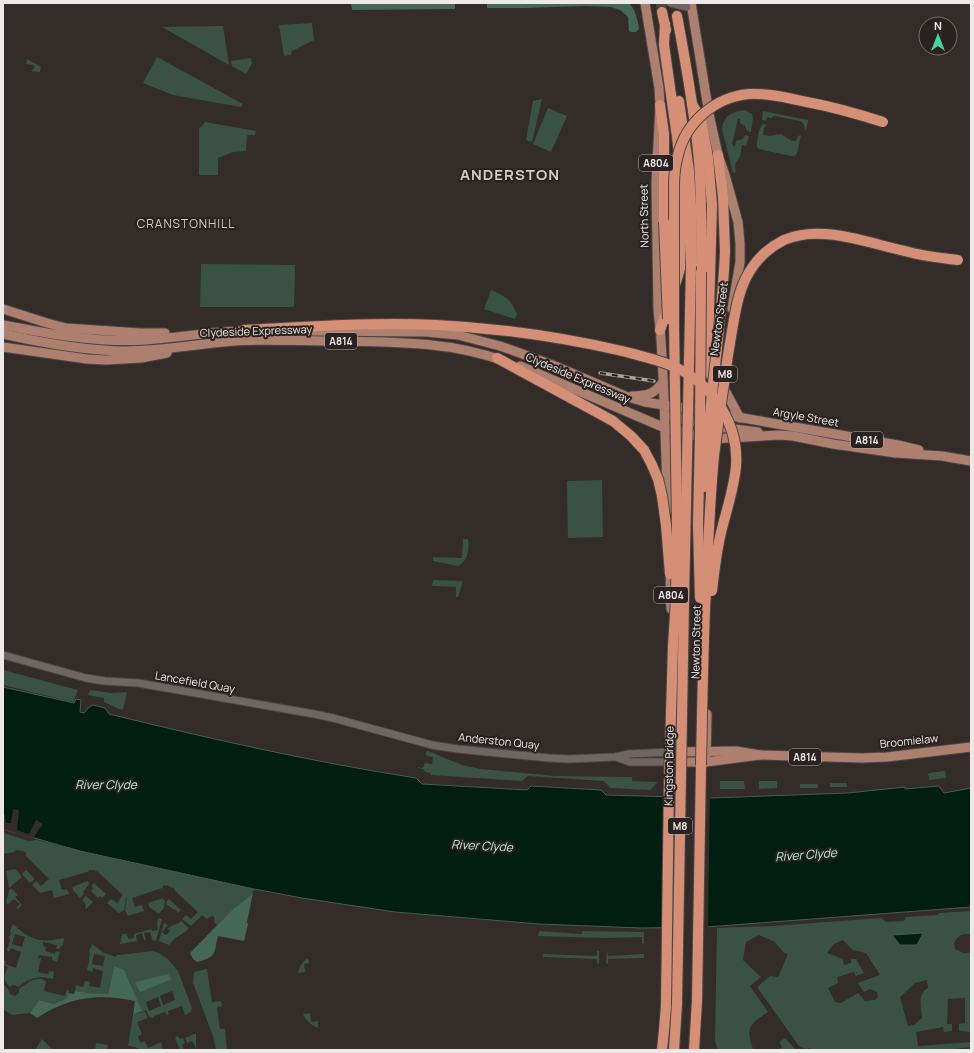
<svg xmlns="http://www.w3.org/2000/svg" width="974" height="1053" viewBox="0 0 974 1053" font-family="Manrope,sans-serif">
	<rect width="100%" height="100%" fill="#332c29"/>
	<g fill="#3a5246" fill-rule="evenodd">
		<polygon points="312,23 314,40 292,51 291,55 284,56 279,25"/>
		<polygon points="223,26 229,65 162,27"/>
		<polygon points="157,57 243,104 241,107 173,95 143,83"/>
		<polygon points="251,58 252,63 246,74 232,66 231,61"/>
		<polygon points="27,59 41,67 40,72 31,71 35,67 33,65 26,64"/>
		<polygon points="542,99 532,142 526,140 533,101"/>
		<polygon points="548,108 567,116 551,152 533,144"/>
		<path d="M 745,110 L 752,114 L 753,118 L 751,132 L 747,131 L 745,126 L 740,123 L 740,119 L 738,119 L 732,144 L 735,147 L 736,141 L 743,139 L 745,135 L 749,136 L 746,146 L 742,145 C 741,148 741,153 740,156 C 737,164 734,160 736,172 L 733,173 L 722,129 C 724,115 732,112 745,110 Z"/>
		<polygon points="763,111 808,120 806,131 803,123 800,121 774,116 771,118 767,117 766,121 762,120"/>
		<polygon points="205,122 256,131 255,135 247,135 246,151 233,152 218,158 218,175 199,175 199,128 203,125"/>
		<path d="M 763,124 L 767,125 L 764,128 L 763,135 L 770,136 L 781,134 L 792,141 L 795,141 L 798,138 L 798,136 L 801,135 L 797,154 L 794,156 L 791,156 L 759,149 L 757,147 C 757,140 758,129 763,124 Z"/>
		<polygon points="201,264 295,265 294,307 200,307"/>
		<path d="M 491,290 C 506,297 510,298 517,314 L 515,319 L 484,309 Z"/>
		<polygon points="602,480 603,537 568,538 567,481"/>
		<path d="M 463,539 L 468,539 C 469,550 469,560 458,566 L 433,561 L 433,557 L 462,558 Z"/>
		<polygon points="433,580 435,580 463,581 458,597 456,597 456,587 432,586"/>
		<polygon points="3,670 78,690 73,702 3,685"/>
		<polygon points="90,690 111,693 127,692 123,710 119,709 104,702 104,698 88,695"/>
		<polygon points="428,751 462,765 481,769 555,776 632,777 632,781 658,782 650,790 610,788 604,781 528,776 522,781 431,775 431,773 426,772 423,769 418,768 418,767 423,768 425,763 432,764 433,757 427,756 426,754 426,752"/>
		<polygon points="945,771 946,778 929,780 928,773"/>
		<polygon points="720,781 744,781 745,789 720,789"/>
		<polygon points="759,781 777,781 777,788 759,789"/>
		<rect x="830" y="783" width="17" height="4"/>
		<rect x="800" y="784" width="18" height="4"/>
		<polygon points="3,831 6,834 29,841 37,840 85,852 254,889 253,893 232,910 217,925 214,922 215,919 213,916 210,917 207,919 202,915 191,926 182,919 186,915 191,919 198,912 175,891 174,888 170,887 168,885 167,886 164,885 162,888 132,898 135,907 142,905 144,911 128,916 125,910 127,898 126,898 124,910 119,913 107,903 111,899 117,903 123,895 100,874 99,872 95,871 95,870 90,870 87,872 59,880 62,890 67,889 69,894 54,898 52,890 40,893 32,885 36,881 41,886 49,879 26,856 26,852 16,850 14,852 3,854"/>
		<polygon points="15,869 22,877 9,888 6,871"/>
		<polygon points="26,870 35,879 30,883 22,874"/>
		<polygon points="88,881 89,884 83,892 84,894 80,898 73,890 72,887"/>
		<polygon points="94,883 106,894 102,898 100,896 98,898 91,891 94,888 92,887 92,885"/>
		<polygon points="12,889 18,895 15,897 22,905 17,909 16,908 20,904 14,899 8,904 6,903 9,890"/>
		<polygon points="86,896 93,902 86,909 85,908 86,906 85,904 85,903 82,900"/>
		<polygon points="163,898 163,900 165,901 164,908 159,914 152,909 150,908 148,903"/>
		<polygon points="169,899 181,910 178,913 176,910 173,909 166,904 167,901"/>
		<path d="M 971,911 L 971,934 C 960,934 960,934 954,943 L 955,949 L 963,953 L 971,953 L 971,1032 L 959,1031 L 959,1024 L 965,1023 L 965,998 L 948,999 L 947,1024 L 952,1024 L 952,1031 L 944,1032 L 943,1027 L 916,1032 L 918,1046 L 971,1042 L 971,1047 L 946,1050 L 811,1050 L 810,1048 L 806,1049 L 799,1046 L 757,987 L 770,976 L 778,977 L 788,954 L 783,952 L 775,942 L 759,935 L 746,942 L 743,960 L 761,977 L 750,986 L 768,1012 C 750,1024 745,1027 753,1049 L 757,1050 L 718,1050 L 715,1041 L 717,928 L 773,926 L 881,918 L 886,922 L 904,921 L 906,917 L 938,915 L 939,913 ZM 843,940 L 853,950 L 866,953 L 880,975 L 858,983 L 864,992 L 870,989 L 877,992 L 878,997 L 875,1000 L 865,1001 L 858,993 L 841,1003 L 835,1002 L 828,988 L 838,983 L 837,977 L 854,972 L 856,976 L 864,973 L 856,959 L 851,959 L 851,963 L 844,965 L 843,959 L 827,953 L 834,944 ZM 927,980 L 928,988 C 917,994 921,1007 922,1018 L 914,1025 L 908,1026 L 900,997 L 915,983 Z"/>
		<polygon points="158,918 162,919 156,941 152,940 150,932 144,933 146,940 144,940 142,933 136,935 137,941 120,944 122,934 126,934 129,939 134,938 134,934 151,929 152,931 158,930 157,924"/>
		<path d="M 181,921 L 189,928 L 185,932 L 174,939 L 169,945 L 159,941 L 164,923 L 168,925 L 162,932 L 166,935 L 170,931 L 167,929 C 172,924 177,925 181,921 Z"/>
		<path d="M 13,924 C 28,939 42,944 63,938 L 64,939 L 63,945 L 61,946 L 60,949 L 56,949 L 57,945 L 43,942 L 43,946 L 46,947 L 45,951 L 55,954 L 56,951 L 60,952 L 57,962 L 52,960 L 52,957 L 39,955 L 38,957 L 38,958 L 41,958 L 38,972 L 48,974 L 49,971 L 54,972 L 53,979 C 38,975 30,978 18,987 L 14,985 L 10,987 C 2,978 4,977 8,967 L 3,965 L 4,961 L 6,960 L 5,964 L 16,968 L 21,952 L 11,948 L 9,952 L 7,950 L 10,940 L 9,938 L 11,933 L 10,931 ZM 15,934 L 25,937 L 22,947 L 12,944 Z"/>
		<polygon points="539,931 582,934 582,931 644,932 644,944 642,943 642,937 605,938 538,936"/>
		<path d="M 92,944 L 104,953 L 116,957 L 117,955 L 120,955 L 152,951 L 159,953 L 168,959 L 178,971 L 192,1008 L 191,1012 L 185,1015 L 182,1006 L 168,1011 L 169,1014 L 167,1015 L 165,1012 L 154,1016 L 154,1018 L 149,1017 L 146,1010 L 143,1012 L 143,1013 L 145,1012 L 148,1018 L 137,1022 L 142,1034 L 138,1036 L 140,1043 L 145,1041 L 148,1048 L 161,1042 L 163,1050 L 141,1050 L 135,1047 L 128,1046 L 133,1015 L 142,1012 L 114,966 L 108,994 L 90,993 L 75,991 L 76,985 L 83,987 L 85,981 L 90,982 L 89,986 L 100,988 L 103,971 L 93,968 L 92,972 L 87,970 L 89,961 L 89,959 L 90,953 L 89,952 ZM 94,954 L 105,956 L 103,966 L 92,964 ZM 172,991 L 175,1000 L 163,1005 L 160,996 ZM 158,997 L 161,1006 L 149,1011 L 146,1002 Z"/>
		<polygon points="607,950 608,956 644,954 644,958 608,959 608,964 606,963"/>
		<polygon points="597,951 599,951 599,963 597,964 597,959 543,957 542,962 543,954 597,956"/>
		<path d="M 308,958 L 309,963 L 304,964 L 305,972 L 298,973 C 299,966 303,961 308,958 Z"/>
		<polygon points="207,969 212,1002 221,1001 222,1006 217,1007 220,1029 225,1029 227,1050 216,1050 213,1036 193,983 194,972"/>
		<polygon points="37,979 43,979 43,980 46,981 44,991 65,996 67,990 69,991 67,998 54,1004 39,1000 30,1013 12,1015 3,1009 3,984 8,989 10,994 15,996 19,993 19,989 30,981"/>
		<path d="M 310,1013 L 311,1022 L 318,1021 L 318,1028 C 311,1025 306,1021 303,1014 Z"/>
		<polygon points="194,1034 196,1034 196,1046 197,1050 192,1041 187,1043 185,1038"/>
		<polygon points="178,1036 180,1039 183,1038 185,1043 182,1045 184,1050 180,1050 175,1038"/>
		<polygon points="785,1038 796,1050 778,1050 782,1047 779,1042"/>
		<polygon points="42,1039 52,1049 51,1050 35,1050"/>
		<polygon points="96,1043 108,1045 107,1050 95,1050"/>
	</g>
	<g fill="#446757">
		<polygon points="351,3 455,3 455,9 352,10"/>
		<path d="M 487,3 L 629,3 C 635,9 638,20 639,29 L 636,32 L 631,32 L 629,31 L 628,17 L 620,10 L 611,7 L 585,6 L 524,8 L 487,8 Z"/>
		<path d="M 253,893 L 247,922 L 248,924 L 244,941 L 218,936 C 214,953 217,957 197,962 L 193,959 L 190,953 L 232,910 Z"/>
		<path d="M 114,966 L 124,970 L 142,1011 L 133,1015 L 135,1001 C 99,993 68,997 37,1018 L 30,1013 L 39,1000 L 54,1004 L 67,998 L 68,993 L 74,994 L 75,991 L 90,993 L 108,994 Z"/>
		<polygon points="168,974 172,979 140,992 135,982"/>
	</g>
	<g fill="#001e11" stroke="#475b52">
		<path d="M 3,687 L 74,703 L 76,699 L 81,700 L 80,712 L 84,713 L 88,708 L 93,705 L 105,708 L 109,714 C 211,739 313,762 416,778 L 422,784 L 527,790 L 531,786 L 601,790 L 606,795 L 712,798 L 848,793 L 905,787 L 905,789 L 939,786 L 944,793 L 971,788 L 971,907 L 706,927 L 641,928 L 539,924 L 395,912 L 302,898 L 254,889 L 80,851 L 3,829 Z"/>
		<polygon points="923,933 917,945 900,945 892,935"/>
	</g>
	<g fill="#332c29">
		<polygon points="665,795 710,796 708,928 662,930"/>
		<polygon points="13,809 18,810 19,811 17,830 29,834 36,820 43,824 33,838 3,829 3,815 5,815 6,823 11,823"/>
	</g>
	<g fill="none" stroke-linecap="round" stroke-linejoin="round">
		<polyline stroke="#4f4846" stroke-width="10" stroke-dasharray="10 5" stroke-linecap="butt" points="661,3 662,12"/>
		<defs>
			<g id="tertiary">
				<polyline points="3,655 86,678 105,681 138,683 314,714 333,718 432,745 458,749 549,758 569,759 615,757 629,754 671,752"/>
				<polyline points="616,757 630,762 671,762"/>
			</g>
			<g id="primary">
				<path d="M 645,3 L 659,88 L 660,105 L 656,183 L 658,307 C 658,318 661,329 661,341 C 665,397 665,453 668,509"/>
				<polyline points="691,3 709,114 718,155 725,175 738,222 740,243 740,262 732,309"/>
				<polyline points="3,309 47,323 66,328 140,333 165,333"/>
				<path d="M 3,325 C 50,334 97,343 146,340 C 181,338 215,330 250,331"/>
				<polyline points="313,331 426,332 458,335 500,346 517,352 555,366 625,396 645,402 707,412"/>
				<path d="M 3,334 C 43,343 85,351 126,351 C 162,351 198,344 234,341 C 267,339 300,341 334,341 C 391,342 449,341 504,361"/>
				<polyline points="3,347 87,359 106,360 141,358 167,353"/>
				<polyline points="520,366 553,380 665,428 711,439 779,435 793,436 833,444 896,453 942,456 971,461"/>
				<polyline points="723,387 740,418"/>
				<path d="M 632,396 C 648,396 654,394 663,382"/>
				<polyline points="720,414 898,445 919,450"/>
				<polyline points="670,416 712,426 758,432"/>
				<polyline points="670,568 671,609"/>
				<polyline points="675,752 736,751 760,755 862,758 887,757 971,747"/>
				<polyline points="671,753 671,762 706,762 760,755"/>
				<polyline points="706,762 707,714"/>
			</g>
			<g id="motorway">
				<polyline points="662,12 666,30"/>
				<path d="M 677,16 C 686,64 695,113 699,161 C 702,198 701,235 701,272"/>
				<polyline points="665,24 664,45 677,137 680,163 681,184 682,218 680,269 675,285"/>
				<polyline points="679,101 689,171 691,206 691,266"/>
				<polyline points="692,104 701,119 708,158 712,205 709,311 711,375"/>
				<polyline points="660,105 664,134 664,222"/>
				<polyline points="718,155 723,197 725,251"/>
				<path d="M 244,330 C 308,327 372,322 436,325 C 498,328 561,337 622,351"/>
				<polyline points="660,330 667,310"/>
				<polyline points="497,358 613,421 631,436 644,450"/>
				<polyline points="694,1050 697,1001 701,765"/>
			</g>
		</defs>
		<use href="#tertiary" stroke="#4e4745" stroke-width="9"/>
		<use href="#primary" stroke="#4e4745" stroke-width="11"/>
		<use href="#motorway" stroke="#4e4745" stroke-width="12"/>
		<use href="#tertiary" stroke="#6f6663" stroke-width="7"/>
		<use href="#primary" stroke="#ac7f6f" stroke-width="9"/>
		<use href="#motorway" stroke="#d58f77" stroke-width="10"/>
		<defs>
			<polyline id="rail" points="600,373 654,381"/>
		</defs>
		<use href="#rail" stroke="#a7a19f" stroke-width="3.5"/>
		<use href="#rail" stroke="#292220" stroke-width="2" stroke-dasharray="6" stroke-linecap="butt"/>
		<defs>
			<polyline id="tertiary-bridge" points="670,3 687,7"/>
			<g id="motorway-bridge">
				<polyline points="664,222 668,319"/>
				<path d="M 622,351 C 641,356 660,360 677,368 C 714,386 739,425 736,466 C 734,490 725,514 720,537 C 716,555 714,573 712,591"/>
				<polyline points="644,450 651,463 658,479 662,496 666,525 670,574"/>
				<path d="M 705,487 C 707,408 722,330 725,251"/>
				<polyline points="700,598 698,524 700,434 701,272"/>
				<path d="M 701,765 C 702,713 703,661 705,609 C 708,558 709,507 714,456 C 717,432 720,408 724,384 C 726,366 729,349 732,331 C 735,313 738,294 746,278 C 754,262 768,248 784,240 C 822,224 867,243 905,251 C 922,256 940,258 958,260"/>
				<path d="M 662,1050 L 664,1030 L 666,1006 L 669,782 L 673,646 L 676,599 L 677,525 L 674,321 L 674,186 C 674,176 675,165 678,155 C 686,122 715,97 749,94 C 769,93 788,98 807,102 C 833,107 858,114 883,122"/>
				<polyline points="674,1050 677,1004 684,601 691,266"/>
			</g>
		</defs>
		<use href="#tertiary-bridge" stroke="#4e4745" stroke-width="9" stroke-linecap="butt"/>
		<use href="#motorway-bridge" stroke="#4e4745" stroke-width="12" stroke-linecap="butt"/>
		<use href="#tertiary-bridge" stroke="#6f6663" stroke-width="7"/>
		<use href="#motorway-bridge" stroke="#d58f77" stroke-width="10"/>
	</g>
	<g text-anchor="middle" stroke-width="4" stroke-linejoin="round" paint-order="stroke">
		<g fill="#292220" stroke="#b3adac" stroke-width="1">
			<rect x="639" y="155" width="34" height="16" rx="3"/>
			<rect x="325" y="333" width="32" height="16" rx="3"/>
			<rect x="713" y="366" width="24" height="16" rx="3"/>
			<rect x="851" y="432" width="32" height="16" rx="3"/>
			<rect x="654" y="587" width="34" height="16" rx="3"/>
			<rect x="789" y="749" width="32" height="16" rx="3"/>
			<rect x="668" y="818" width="24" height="16" rx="3"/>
		</g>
		<g font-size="10" font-weight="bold" fill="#eee9e8">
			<text x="656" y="167">A804</text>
			<text x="341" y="345">A814</text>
			<text x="725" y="378">M8</text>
			<text x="867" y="444">A814</text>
			<text x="671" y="599">A804</text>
			<text x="805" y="761">A814</text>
			<text x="680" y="830">M8</text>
		</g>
		<g font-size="11" fill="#eee9e8" stroke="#292220">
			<text transform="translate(644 216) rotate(-91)" y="4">North Street</text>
			<text transform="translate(719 319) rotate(-82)" y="4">Newton Street</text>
			<text transform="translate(256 331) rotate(-2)" y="4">Clydeside Expressway</text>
			<text transform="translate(578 378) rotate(23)" y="4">Clydeside Expressway</text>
			<text transform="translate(806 417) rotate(10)" y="4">Argyle Street</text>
			<text transform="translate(696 642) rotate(-89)" y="4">Newton Street</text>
			<text transform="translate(195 682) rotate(10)" y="4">Lancefield Quay</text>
			<text transform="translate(499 741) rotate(6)" y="4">Anderston Quay</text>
			<text transform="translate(909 741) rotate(-6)" y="4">Broomielaw</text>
			<text transform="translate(669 766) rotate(-89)" y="4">Kingston Bridge</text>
		</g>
		<g font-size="12" letter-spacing="1" fill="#d2c8c4" stroke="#292220">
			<text x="186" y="228">CRANSTONHILL</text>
		</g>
		<g font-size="12" font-style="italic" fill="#aff0d1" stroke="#292220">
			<text x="106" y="789">River Clyde</text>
			<text transform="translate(482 846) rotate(3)" y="4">River Clyde</text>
			<text transform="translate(806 855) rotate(-4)" y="4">River Clyde</text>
		</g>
		<g font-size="15" font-weight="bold" letter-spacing="1" fill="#d2c8c4" stroke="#292220">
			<text x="510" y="180">ANDERSTON</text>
		</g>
	</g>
	<rect width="974" height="1053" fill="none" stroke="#eee9e8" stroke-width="8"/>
	<g transform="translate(938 36)"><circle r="19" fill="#292220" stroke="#787270"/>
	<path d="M0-3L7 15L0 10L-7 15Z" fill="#47d49e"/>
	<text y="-6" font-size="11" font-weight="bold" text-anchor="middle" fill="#eee9e8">N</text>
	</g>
</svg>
